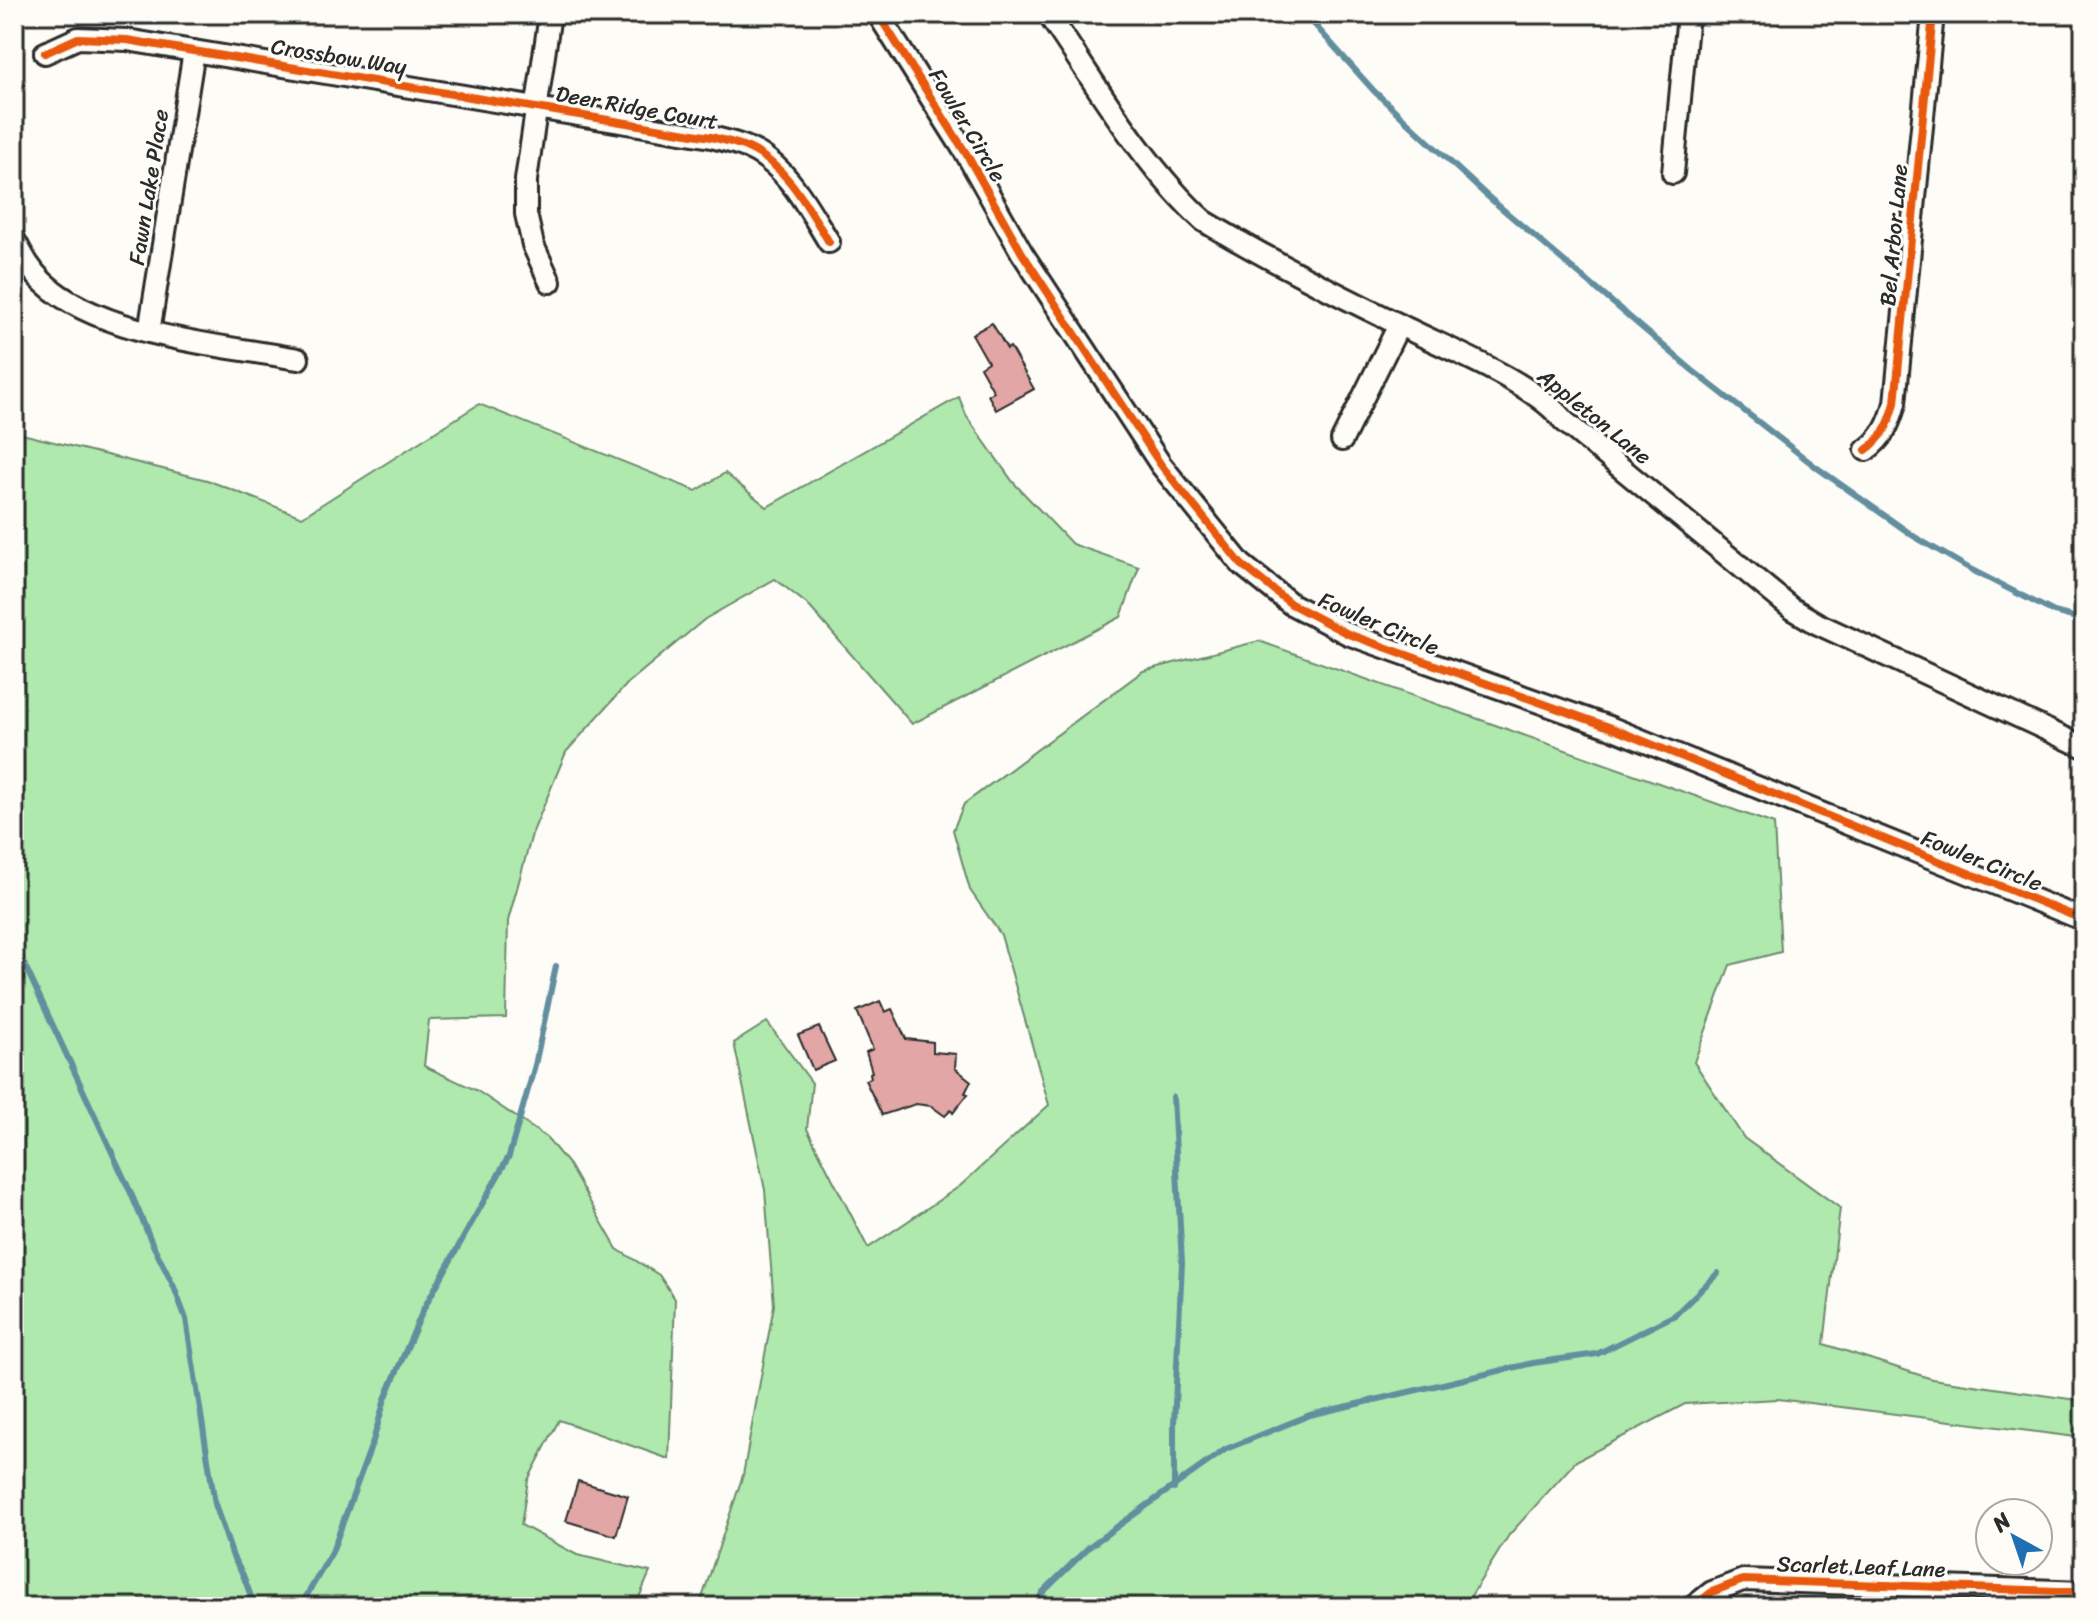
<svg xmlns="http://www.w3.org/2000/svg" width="2098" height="1621" viewBox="0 0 2098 1621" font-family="Sriracha,sans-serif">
	<rect width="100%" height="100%" fill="#fdfcf7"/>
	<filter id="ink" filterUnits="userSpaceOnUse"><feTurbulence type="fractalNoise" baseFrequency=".0125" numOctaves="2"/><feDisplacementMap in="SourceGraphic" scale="16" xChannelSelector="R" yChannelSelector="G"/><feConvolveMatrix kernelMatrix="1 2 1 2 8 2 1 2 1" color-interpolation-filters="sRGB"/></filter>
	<g filter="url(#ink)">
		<g fill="#afe9ae" stroke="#6d8a6c" stroke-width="2">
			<polygon points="959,397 967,417 1013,482 1072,544 1139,567 1121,617 912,724 808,605 775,579 705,619 628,683 566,752 532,834 508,921 506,1018 429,1020 424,1066 476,1090 547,1138 569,1165 617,1249 659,1275 675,1299 669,1459 559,1420 528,1480 521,1525 577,1555 650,1572 635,1607 14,1607 14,432 207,480 302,517 479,404 696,491 725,473 767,507"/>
			<polygon points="1259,641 1774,824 1781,952 1730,965 1694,1062 1744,1138 1840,1208 1824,1344 1932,1379 2084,1401 2084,1438 1778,1399 1685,1404 1576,1461 1509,1535 1464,1607 699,1607 743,1475 774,1305 765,1190 734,1043 767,1022 812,1083 807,1129 868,1248 960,1186 1049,1105 1001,935 970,890 953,830 964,804 1143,671"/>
		</g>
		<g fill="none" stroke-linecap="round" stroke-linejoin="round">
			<g stroke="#638e9e" stroke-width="6">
				<polyline points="1305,14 1374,91 1486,195 1692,370 1816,467 1915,537 1972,570 2054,612 2084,620"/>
				<polyline points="14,942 130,1191 152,1243 174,1287 186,1319 215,1504 233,1557 243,1575 255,1607"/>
				<polyline points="1173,1097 1182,1263 1174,1424 1174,1489"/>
				<polyline points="300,1607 332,1552 373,1441 385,1399 424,1308 509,1156 535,1065 556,966"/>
				<polyline points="1034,1607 1043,1592 1090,1546 1226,1449 1310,1415 1533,1363 1597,1354 1675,1315 1718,1273"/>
			</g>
		</g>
		<g fill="#e1a6a5" stroke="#2b2b2b" stroke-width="2">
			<polygon points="992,323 1007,349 1010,347 1034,389 996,410 988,395 994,392 980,367 988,362 972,334"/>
			<polygon points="880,1001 885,1012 892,1009 906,1039 933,1042 933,1052 956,1054 955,1068 971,1081 965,1093 968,1094 953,1113 951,1110 945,1116 931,1106 916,1104 882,1115 865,1080 871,1078 870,1073 872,1072 866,1052 873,1049 857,1011"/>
			<polygon points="819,1027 835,1061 813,1070 798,1035"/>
			<polygon points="578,1481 628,1496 616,1536 566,1521"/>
		</g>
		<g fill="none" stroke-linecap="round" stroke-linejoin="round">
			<defs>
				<g id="minor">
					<polyline points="550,14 526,180 526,214 533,245 550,282"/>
					<polyline points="878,14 967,155 1022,253 1161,465 1241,564 1291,604 1348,634 1609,727 2084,920"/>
					<path d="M 1048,14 C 1094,81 1144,167 1204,221 C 1267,259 1334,293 1400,325 C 1447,349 1532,381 1564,421 L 1791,608 L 1818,624 L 2084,747"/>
					<path d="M 45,53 L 78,38 L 127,40 L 711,137 C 723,140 737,143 748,148 C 787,165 808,208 829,242"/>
					<polyline points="1673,173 1688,14"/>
					<path d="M 15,241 C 23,256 30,270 43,282 C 100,336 222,345 298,359"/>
					<polyline points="149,332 194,51"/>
					<polyline points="1342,440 1399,325"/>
					<path d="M 1866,450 C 1883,438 1890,423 1895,403 L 1933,14"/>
					<polyline points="1693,1607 1712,1592 1743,1580 2084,1592"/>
				</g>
			</defs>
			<use href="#minor" stroke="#2b2b2b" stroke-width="26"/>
			<use href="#minor" stroke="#fdfcf7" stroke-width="20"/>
			<defs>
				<g id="cycleway">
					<polyline points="878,14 967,155 1022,253 1161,465 1241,564 1291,604 1348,634 1609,727 2084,920"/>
					<path d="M 45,53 L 78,38 L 127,40 L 711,137 C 723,140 737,143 748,148 C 787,165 808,208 829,242"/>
					<path d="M 1866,450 C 1883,438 1890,423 1895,403 L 1933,14"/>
					<polyline points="1693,1607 1712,1592 1743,1580 2084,1592"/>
				</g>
			</defs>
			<use href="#cycleway" stroke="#fdfcf7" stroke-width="13"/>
			<use href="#cycleway" stroke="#e8590c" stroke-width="8"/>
		</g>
	</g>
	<g text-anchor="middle" stroke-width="6" stroke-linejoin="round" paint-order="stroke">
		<g font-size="22" fill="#2b2b2b" stroke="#fdfcf7">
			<text transform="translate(339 56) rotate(9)" y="8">Crossbow Way</text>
			<text transform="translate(637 107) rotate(10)" y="8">Deer Ridge Court</text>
			<text transform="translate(968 125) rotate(59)" y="8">Fowler Circle</text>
			<text transform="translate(148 187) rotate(-81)" y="8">Fawn Lake Place</text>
			<text transform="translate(1893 235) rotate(-85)" y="8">Bel Arbor Lane</text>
			<text transform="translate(1595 416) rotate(39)" y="8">Appleton Lane</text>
			<text transform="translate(1379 623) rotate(23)" y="8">Fowler Circle</text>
			<text transform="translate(1982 860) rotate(22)" y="8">Fowler Circle</text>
			<text transform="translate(1861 1566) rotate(2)" y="8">Scarlet Leaf Lane</text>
		</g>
	</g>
	<rect width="2098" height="1621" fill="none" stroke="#fdfcf7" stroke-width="48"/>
	<rect x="24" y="24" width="2050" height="1573" fill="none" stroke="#2b2b2b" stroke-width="3" filter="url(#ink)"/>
	<g transform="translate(2014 1537) rotate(320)"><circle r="38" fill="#fdfcf7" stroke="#a9a8a5" stroke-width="2"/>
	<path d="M0-6L14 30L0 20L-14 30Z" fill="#1f6fb2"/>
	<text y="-12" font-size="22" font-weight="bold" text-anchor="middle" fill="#2b2b2b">N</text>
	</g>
</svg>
